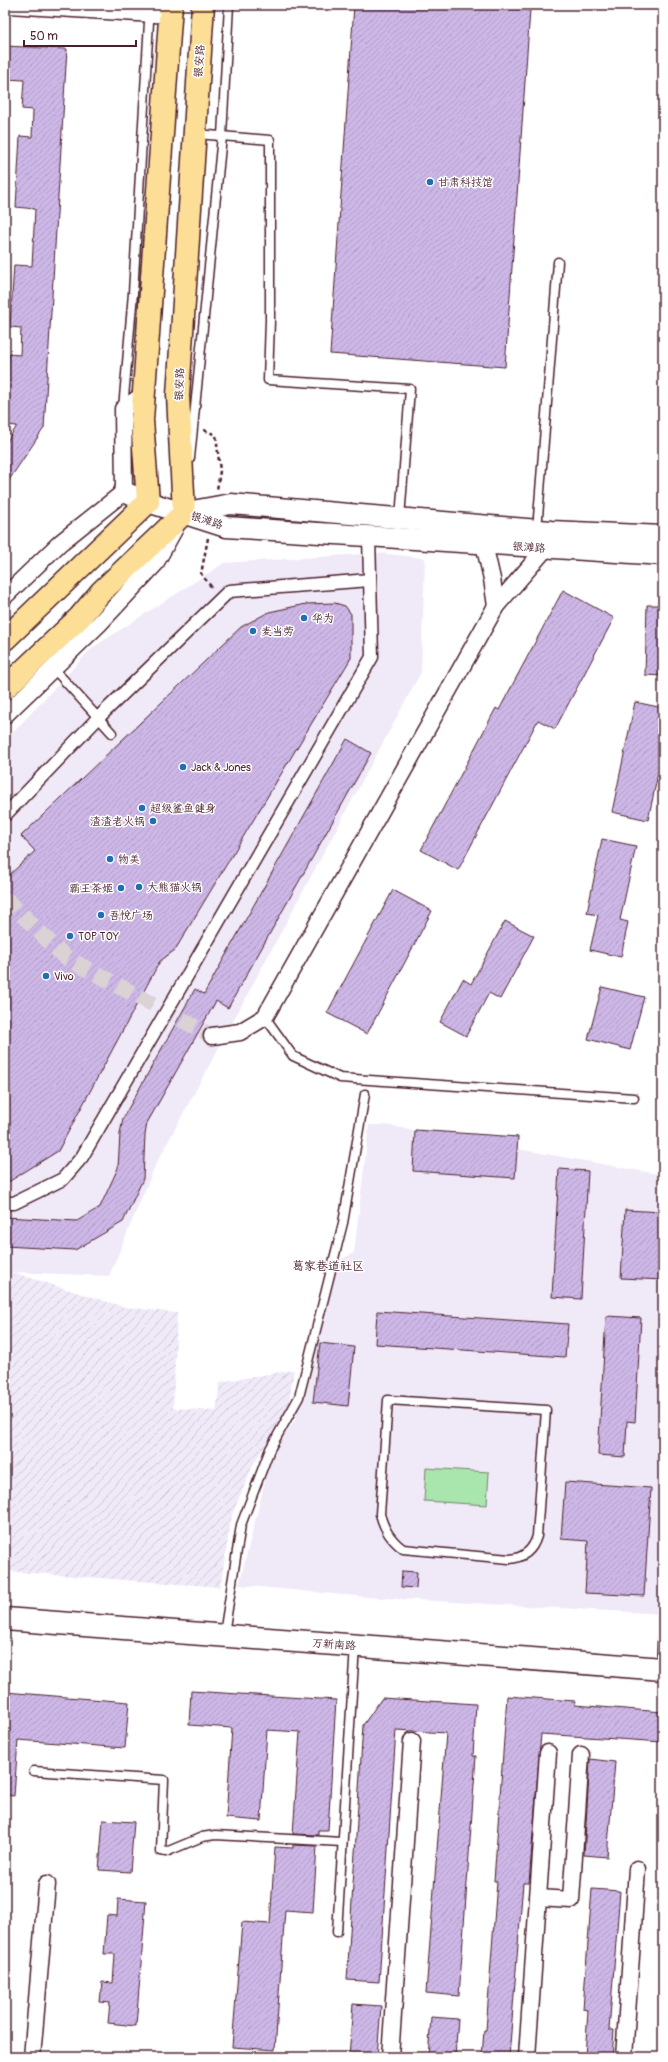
<svg xmlns="http://www.w3.org/2000/svg" width="668" height="2062" viewBox="0 0 668 2062" font-family="Pangolin,'LXGW WenKai TC',sans-serif">
	<defs>
		<pattern id="industrial-furrows" width="10" height="10" patternUnits="userSpaceOnUse"><rect width="10" height="10" fill="#f0e9f8"/><path d="M-1 1l2-2M0 10L10 0M9 11l2-2" fill="none" stroke="#cfc7d5"/></pattern>
		<pattern id="building-hatch" width="6" height="6" patternUnits="userSpaceOnUse"><rect width="6" height="6" fill="#ccb7e7"/><path d="M-1 1l2-2M0 6l6-6M5 7l2-2" fill="none" stroke="#b19dc6"/></pattern>
	</defs>
	<rect width="100%" height="100%" fill="#fff"/>
	<filter id="ink" filterUnits="userSpaceOnUse"><feTurbulence type="fractalNoise" baseFrequency=".025" numOctaves="2"/><feDisplacementMap in="SourceGraphic" scale="8" xChannelSelector="R" yChannelSelector="G"/><feConvolveMatrix kernelMatrix="1 2 1 2 8 2 1 2 1" color-interpolation-filters="sRGB"/></filter>
	<g filter="url(#ink)">
		<g fill="#f0e9f8">
			<polygon points="378,553 425,558 421,672 155,1166 109,1276 11,1272 5,1398 5,741 92,648 224,563"/>
			<polygon points="369,1125 385,1125 663,1175 663,1614 366,1597 239,1585 272,1453 295,1420 340,1260 354,1253"/>
		</g>
		<polygon fill="url(#industrial-furrows)" points="11,1272 124,1307 177,1313 173,1408 216,1411 220,1382 294,1370 288,1407 253,1465 232,1515 220,1587 5,1571 5,1398"/>
		<polygon fill="#a8e6ad" stroke="#79826c" points="426,1468 489,1472 487,1505 424,1501"/>
		<g fill="url(#building-hatch)" stroke="#4a1f2b">
			<polygon points="354,5 456,5 530,10 505,367 330,354"/>
			<polygon points="5,46 67,49 44,428 5,486 5,444 17,426 5,425 9,354 20,355 21,328 10,327 14,265 32,266 35,209 16,207 20,136 32,137 33,110 22,109 24,80 5,79"/>
			<polygon points="563,590 614,618 555,729 538,720 458,870 421,850 496,708 499,710"/>
			<polygon points="335,603 345,606 351,614 351,658 175,950 160,961 58,1151 5,1184 5,879 35,851 21,836 241,627 269,612 306,604"/>
			<polygon points="647,605 663,605 663,676 645,675"/>
			<polygon points="635,702 663,708 663,751 648,820 612,812"/>
			<polygon points="347,739 371,753 228,1008 216,1001 147,1123 145,1135 143,1179 123,1222 75,1250 5,1246 5,1217 77,1221 100,1207 118,1168 120,1134 123,1118 195,989 204,994"/>
			<polygon points="602,839 636,846 620,920 628,922 621,957 590,950 598,915 587,913"/>
			<polygon points="393,890 432,911 367,1034 327,1013"/>
			<polygon points="505,921 534,936 500,999 489,993 466,1036 440,1022 463,979 471,984"/>
			<polygon points="602,987 644,997 630,1050 588,1039"/>
			<polygon points="415,1130 518,1137 515,1178 413,1171"/>
			<polygon points="559,1169 588,1171 581,1299 552,1297"/>
			<polygon points="625,1210 663,1212 663,1280 621,1278"/>
			<polygon points="377,1311 568,1324 565,1357 375,1344"/>
			<polygon points="606,1316 641,1318 635,1422 627,1421 625,1457 598,1455"/>
			<polygon points="320,1343 354,1347 348,1406 313,1402"/>
			<polygon points="565,1482 651,1488 644,1596 585,1593 588,1541 561,1539"/>
			<polygon points="402,1571 417,1572 416,1588 401,1587"/>
			<polygon points="191,1691 336,1700 328,1830 318,1830 318,1835 293,1834 300,1732 267,1730 261,1821 226,1818 232,1728 189,1725"/>
			<polygon points="5,1692 129,1702 125,1748 18,1740 14,1796 5,1795"/>
			<polygon points="507,1696 575,1701 575,1705 663,1712 663,1742 541,1734 529,1883 523,1883 509,2057 482,2057 484,2030 486,2030 497,1881 494,1881"/>
			<polygon points="382,1698 476,1704 473,1756 476,1756 459,1996 426,1993 446,1733 396,1730 379,1982 347,1980 363,1725"/>
			<polygon points="590,1759 615,1762 607,1857 584,1855"/>
			<polygon points="103,1820 134,1822 130,1872 99,1870"/>
			<polygon points="293,1845 317,1846 313,1912 285,1910 275,2050 232,2047 242,1922 270,1924 275,1847 293,1848"/>
			<polygon points="592,1889 620,1891 609,2030 614,2030 612,2057 585,2057 588,2010 583,2009"/>
			<polygon points="118,1899 146,1901 136,2026 108,2023 110,2003 100,2002 102,1982 113,1983 115,1954 104,1954 107,1915 117,1916"/>
			<polygon points="353,2004 381,2006 377,2057 349,2057"/>
			<polygon points="431,2017 458,2019 455,2057 428,2057"/>
		</g>
		<g fill="none" stroke-linecap="round" stroke-linejoin="round">
			<polyline stroke="#dbd2d5" stroke-width="16" stroke-dasharray="16 8" stroke-linecap="butt" points="5,898 65,957 212,1036"/>
			<defs>
				<g id="service">
					<polyline points="196,134 270,140 270,320 268,380 410,389 400,518"/>
					<polyline points="123,409 133,293 150,5"/>
					<polyline points="190,458 222,136 229,5"/>
					<polyline points="537,530 558,262"/>
					<polyline points="53,668 112,733"/>
					<polyline points="265,1017 293,1056 340,1078 634,1098"/>
					<path d="M 388,1400 L 546,1410 L 537,1536 C 533,1550 524,1558 509,1559 L 403,1549 C 390,1539 384,1529 380,1514 Z"/>
					<polyline points="224,1634 241,1525 270,1449 299,1397 343,1223 365,1094"/>
					<polyline points="661,1668 663,1624"/>
					<polyline points="34,1771 164,1780 161,1851 166,1852 202,1837 215,1835 342,1842"/>
					<polyline points="337,1932 355,1646"/>
				</g>
				<g id="pedestrian">
					<polyline points="5,815 98,718 229,591 370,580"/>
					<polyline points="5,1203 14,1203 63,1179 82,1157 372,657 369,536"/>
				</g>
				<g id="minor">
					<polyline points="9,5 170,15"/>
					<polyline points="484,544 492,579 496,606"/>
					<polyline points="5,596 60,543 124,492 123,409 144,394"/>
					<polyline points="5,715 99,624 155,564 175,528"/>
					<polyline points="212,1036 240,1032 265,1017 496,606 546,548"/>
					<polyline points="538,1898 571,1900 581,1755"/>
					<polyline points="32,2057 47,1884"/>
					<polyline points="390,2057 412,1741"/>
					<polyline points="527,2057 548,1753"/>
					<polyline points="624,2057 637,1869"/>
				</g>
				<g id="tertiary">
					<polyline points="124,492 148,502 226,527 663,555"/>
					<polyline points="187,512 231,504 551,531 663,536"/>
				</g>
				<polyline id="secondary" points="5,1619 663,1669"/>
				<g id="primary">
					<polyline points="5,639 148,502 142,420 171,5"/>
					<polyline points="5,688 79,618 101,592 184,513 178,395 203,5"/>
				</g>
			</defs>
			<use href="#service" stroke="#4a1f2b" stroke-width="11"/>
			<use href="#pedestrian" stroke="#4a1f2b" stroke-width="15"/>
			<use href="#minor" stroke="#4a1f2b" stroke-width="19"/>
			<use href="#tertiary" stroke="#4a1f2b" stroke-width="23"/>
			<use href="#secondary" stroke="#4a1f2b" stroke-width="25"/>
			<use href="#primary" stroke="#4a1f2b" stroke-width="25"/>
			<g stroke="#4a1f2b" stroke-width="2.5" stroke-dasharray="4 3" stroke-linecap="butt">
				<polyline points="204,430 216,435 220,471 217,490"/>
				<polyline points="208,538 201,574 213,589"/>
			</g>
			<use href="#service" stroke="#fff" stroke-width="8"/>
			<use href="#pedestrian" stroke="#fff" stroke-width="12"/>
			<use href="#minor" stroke="#fff" stroke-width="16"/>
			<use href="#tertiary" stroke="#fff" stroke-width="20"/>
			<use href="#secondary" stroke="#fff" stroke-width="22"/>
			<use href="#primary" stroke="#fcde96" stroke-width="22"/>
		</g>
	</g>
	<g fill="#1f6fb2" stroke="#fff" stroke-width="1.5">
		<circle cx="430" cy="182" r="4"/>
		<circle cx="304" cy="618" r="4"/>
		<circle cx="253" cy="631" r="4"/>
		<circle cx="183" cy="767" r="4"/>
		<circle cx="142" cy="808" r="4"/>
		<circle cx="153" cy="821" r="4"/>
		<circle cx="110" cy="859" r="4"/>
		<circle cx="139" cy="887" r="4"/>
		<circle cx="121" cy="888" r="4"/>
		<circle cx="101" cy="915" r="4"/>
		<circle cx="70" cy="936" r="4"/>
		<circle cx="46" cy="976" r="4"/>
	</g>
	<g text-anchor="middle" stroke-width="3" stroke-linejoin="round" paint-order="stroke">
		<g font-size="11" fill="#4a1f2b" stroke="#fff">
			<text transform="translate(199 61) rotate(-86)" y="4">银安路</text>
			<text transform="translate(179 384) rotate(-88)" y="4">银安路</text>
			<text transform="translate(207 520) rotate(18)" y="4">银滩路</text>
			<text transform="translate(529 547) rotate(4)" y="4">银滩路</text>
			<text transform="translate(334 1644) rotate(4)" y="4">万新南路</text>
		</g>
		<g font-size="11" fill="#4a1f2b" stroke="#fff" text-anchor="start">
			<text x="438" y="186">甘肃科技馆</text>
			<text x="312" y="622">华为</text>
			<text x="261" y="635">麦当劳</text>
			<text x="191" y="771">Jack &amp; Jones</text>
			<text x="150" y="812">超级鲨鱼健身</text>
			<text x="145" y="825" text-anchor="end">渣渣老火锅</text>
			<text x="118" y="863">物美</text>
			<text x="147" y="891">大熊猫火锅</text>
			<text x="113" y="892" text-anchor="end">霸王茶姬</text>
			<text x="109" y="919">吾悦广场</text>
			<text x="78" y="940">TOP TOY</text>
			<text x="54" y="980">Vivo</text>
		</g>
		<g font-size="12" fill="#4a1f2b" stroke="#fff">
			<text x="328" y="1270">葛家巷道社区</text>
		</g>
	</g>
	<rect width="668" height="2062" fill="none" stroke="#fff" stroke-width="20"/>
	<rect x="10" y="10" width="648" height="2042" fill="none" stroke="#4a1f2b" stroke-width="1.5" filter="url(#ink)"/>
	<path d="M24 40v6h112v-6" fill="none" stroke="#4a1f2b" stroke-width="2"/>
	<text x="30" y="40" font-size="12" fill="#4a1f2b" stroke="#ffffff" stroke-width="3" paint-order="stroke">50 m</text>
</svg>
